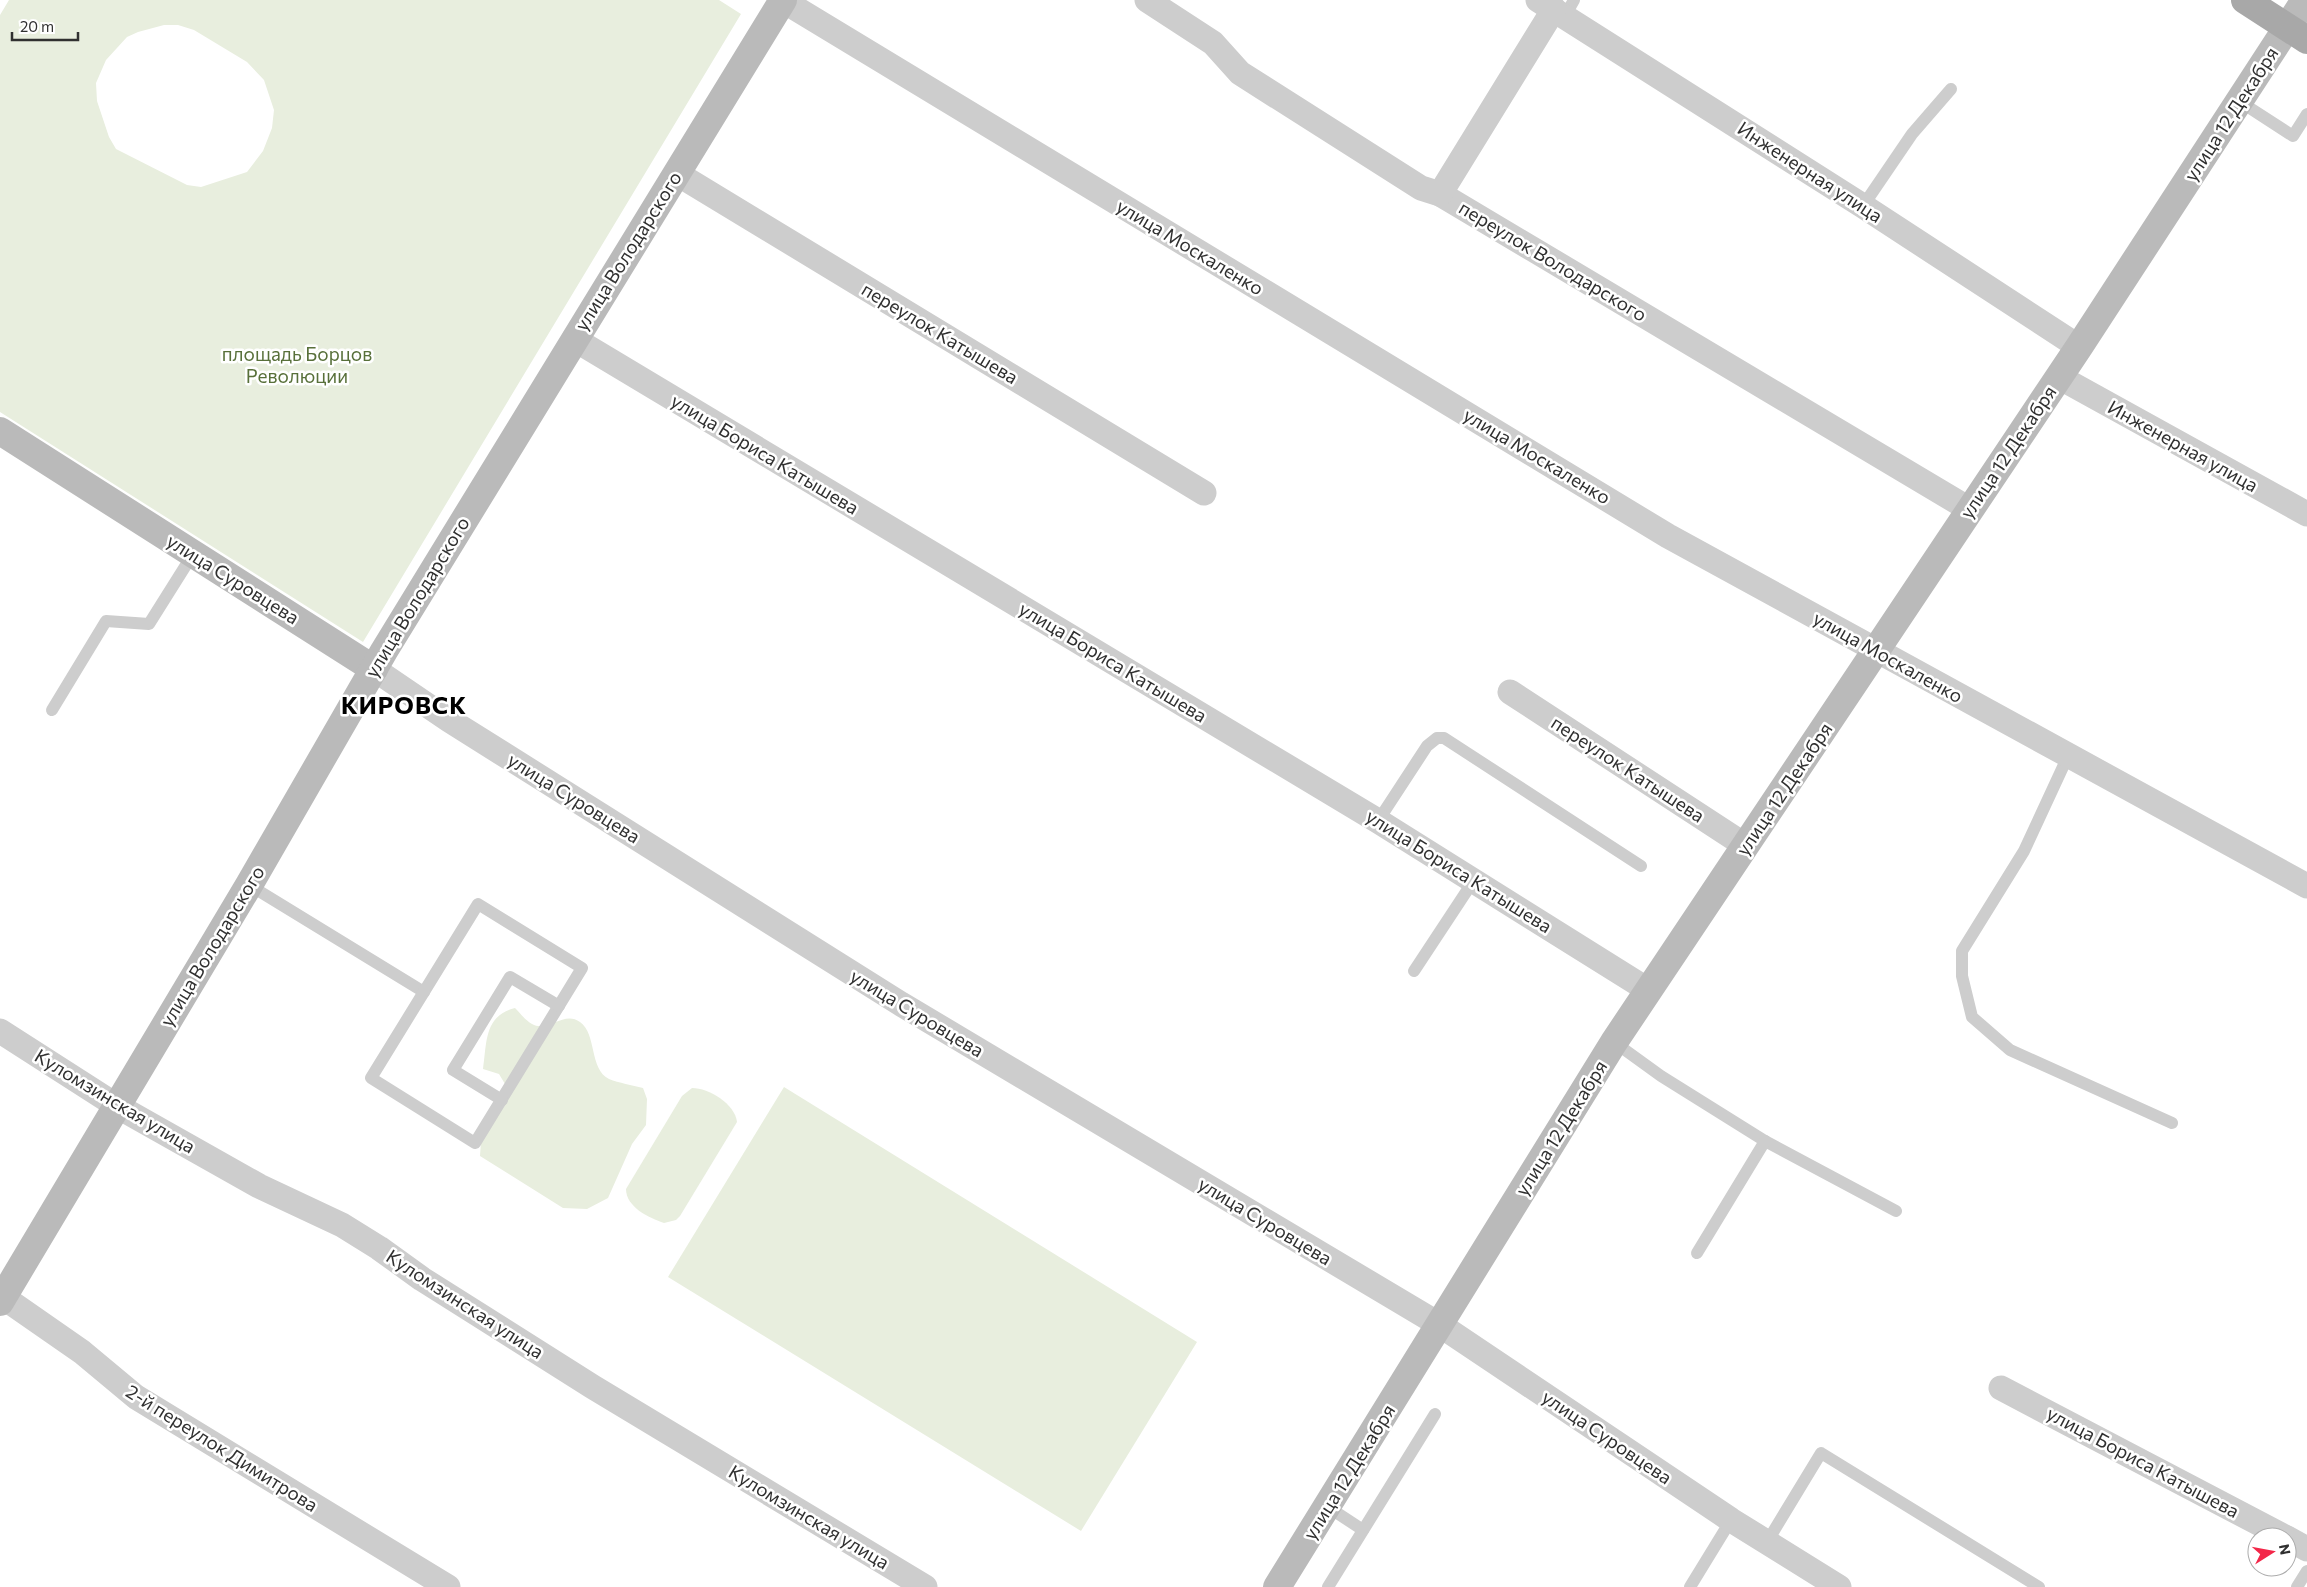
<svg xmlns="http://www.w3.org/2000/svg" width="2307" height="1587" viewBox="0 0 2307 1587" font-family="Commissioner,sans-serif">
	<rect width="100%" height="100%" fill="#fff"/>
	<g fill="#e8eede" fill-rule="evenodd">
		<path d="M 9,0 L 719,0 L 741,14 L 363,642 L 0,412 L 0,15 ZM 164,25 L 178,25 L 194,30 L 247,62 L 264,80 L 274,110 L 272,128 L 263,151 L 247,172 L 201,187 L 187,185 L 116,149 L 109,137 L 97,101 L 96,83 L 106,60 L 127,37 L 138,32 Z"/>
		<path d="M 515,1008 C 520,1013 526,1021 532,1024 C 548,1033 564,1010 580,1022 C 597,1034 589,1069 609,1079 C 619,1083 632,1085 643,1088 L 647,1099 L 646,1125 L 632,1144 L 608,1198 L 587,1209 L 563,1208 L 480,1156 L 481,1141 L 505,1084 L 499,1074 L 483,1069 C 487,1042 484,1016 515,1008 Z"/>
		<polygon points="784,1087 1197,1342 1081,1531 668,1277"/>
		<path d="M 692,1088 C 709,1088 735,1104 737,1122 L 680,1216 L 676,1220 L 664,1223 C 649,1218 626,1207 626,1189 L 682,1096 Z"/>
	</g>
	<g fill="none" stroke-linecap="round" stroke-linejoin="round">
		<g stroke="#cdcdcd" stroke-width="12">
			<polyline points="1565,16 1574,0"/>
			<polyline points="2239,101 2293,136 2307,114"/>
			<polyline points="1863,206 1912,134 1951,89"/>
			<polyline points="52,710 106,621 149,624 193,554"/>
			<polyline points="2068,756 2024,851 1962,951 1962,976 1972,1017 2010,1050 2172,1123"/>
			<polyline points="1378,821 1427,746 1437,738 1444,738 1641,866"/>
			<polyline points="249,885 424,992"/>
			<polygon points="478,904 582,968 475,1143 371,1078"/>
			<polyline points="1414,971 1474,880"/>
			<polyline points="1614,1042 1661,1076 1765,1141 1896,1211"/>
			<polyline points="502,1100 453,1070 510,977 559,1006"/>
			<polyline points="1697,1253 1765,1141"/>
			<polyline points="1328,1507 1363,1530"/>
			<polyline points="1767,1542 1821,1453 2039,1587"/>
			<polyline points="1328,1587 1435,1414"/>
			<polyline points="1690,1587 1731,1520"/>
			<polyline points="2297,1587 2307,1571"/>
		</g>
		<g stroke="#cdcdcd" stroke-width="25">
			<polyline points="782,0 1668,536 2307,886"/>
			<polyline points="1147,0 1213,43 1240,73 1421,188 1440,194 1969,509"/>
			<polyline points="1538,0 1863,206 2079,347"/>
			<polyline points="676,173 1204,493"/>
			<polyline points="1440,194 1554,9"/>
			<polyline points="574,339 1378,821 1648,990"/>
			<polyline points="2059,377 2307,514"/>
			<polyline points="374,669 449,720 901,1004 1440,1325 1731,1520 1839,1587"/>
			<polyline points="1510,692 1746,846"/>
			<polyline points="0,1031 117,1106 259,1186 342,1225 379,1248 422,1279 593,1387 925,1587"/>
			<polyline points="3,1297 82,1352 136,1397 448,1587"/>
			<polyline points="2001,1388 2285,1537"/>
			<polyline points="2287,1538 2307,1549"/>
		</g>
		<g stroke="#bababa" stroke-width="28">
			<polyline points="0,431 374,669"/>
			<polyline points="0,1302 249,885 384,651 783,0"/>
			<polyline points="1277,1587 1614,1042 2079,347 2305,0"/>
		</g>
		<polyline stroke="#a8a8a8" stroke-width="28" points="2245,0 2307,40"/>
	</g>
	<g text-anchor="middle" stroke-width="5" stroke-linejoin="round" paint-order="stroke">
		<g font-size="19" fill="#303030" stroke="#fff">
			<text transform="translate(2231 114) rotate(-57)" y="7">улица 12 Декабря</text>
			<text transform="translate(1810 172) rotate(33)" y="7">Инженерная улица</text>
			<text transform="translate(1190 247) rotate(31)" y="7">улица Москаленко</text>
			<text transform="translate(628 251) rotate(-58)" y="7">улица Володарского</text>
			<text transform="translate(1553 261) rotate(31)" y="7">переулок Володарского</text>
			<text transform="translate(940 333) rotate(31)" y="7">переулок Катышева</text>
			<text transform="translate(2183 446) rotate(29)" y="7">Инженерная улица</text>
			<text transform="translate(2008 452) rotate(-56)" y="7">улица 12 Декабря</text>
			<text transform="translate(765 454) rotate(31)" y="7">улица Бориса Катышева</text>
			<text transform="translate(1537 456) rotate(31)" y="7">улица Москаленко</text>
			<text transform="translate(233 579) rotate(32)" y="7">улица Суровцева</text>
			<text transform="translate(417 597) rotate(-59)" y="7">улица Володарского</text>
			<text transform="translate(1888 657) rotate(29)" y="7">улица Москаленко</text>
			<text transform="translate(1113 662) rotate(31)" y="7">улица Бориса Катышева</text>
			<text transform="translate(1628 769) rotate(33)" y="7">переулок Катышева</text>
			<text transform="translate(1784 789) rotate(-56)" y="7">улица 12 Декабря</text>
			<text transform="translate(574 798) rotate(32)" y="7">улица Суровцева</text>
			<text transform="translate(1459 871) rotate(32)" y="7">улица Бориса Катышева</text>
			<text transform="translate(212 946) rotate(-59)" y="7">улица Володарского</text>
			<text transform="translate(917 1013) rotate(31)" y="7">улица Суровцева</text>
			<text transform="translate(115 1101) rotate(31)" y="7">Куломзинская улица</text>
			<text transform="translate(1561 1128) rotate(-58)" y="7">улица 12 Декабря</text>
			<text transform="translate(1265 1221) rotate(31)" y="7">улица Суровцева</text>
			<text transform="translate(465 1304) rotate(33)" y="7">Куломзинская улица</text>
			<text transform="translate(1607 1437) rotate(34)" y="7">улица Суровцева</text>
			<text transform="translate(222 1448) rotate(32)" y="7">2-й переулок Димитрова</text>
			<text transform="translate(2143 1462) rotate(28)" y="7">улица Бориса Катышева</text>
			<text transform="translate(1349 1472) rotate(-58)" y="7">улица 12 Декабря</text>
			<text transform="translate(809 1517) rotate(31)" y="7">Куломзинская улица</text>
		</g>
		<g font-size="19" fill="#58703a" stroke="#fff">
			<text x="297" y="361">площадь Борцов<tspan x="297" dy="22">Революции</tspan></text>
		</g>
		<g font-size="24" font-weight="bold" letter-spacing="1" fill="#000" stroke="#fff">
			<text x="404" y="714">КИРОВСК</text>
		</g>
	</g>
	<g transform="translate(2272 1552) rotate(79)"><circle r="24" fill="#ffffff" stroke="#acacac"/>
	<path d="M0-4L9 19L0 12L-9 19Z" fill="#f32749"/>
	<text y="-8" font-size="14" font-weight="bold" text-anchor="middle" fill="#303030">N</text>
	</g>
	<path d="M12 32v8h66v-8" fill="none" stroke="#303030" stroke-width="2.5"/>
	<text x="20" y="32" font-size="15" fill="#303030" stroke="#ffffff" stroke-width="4" paint-order="stroke">20 m</text>
</svg>
